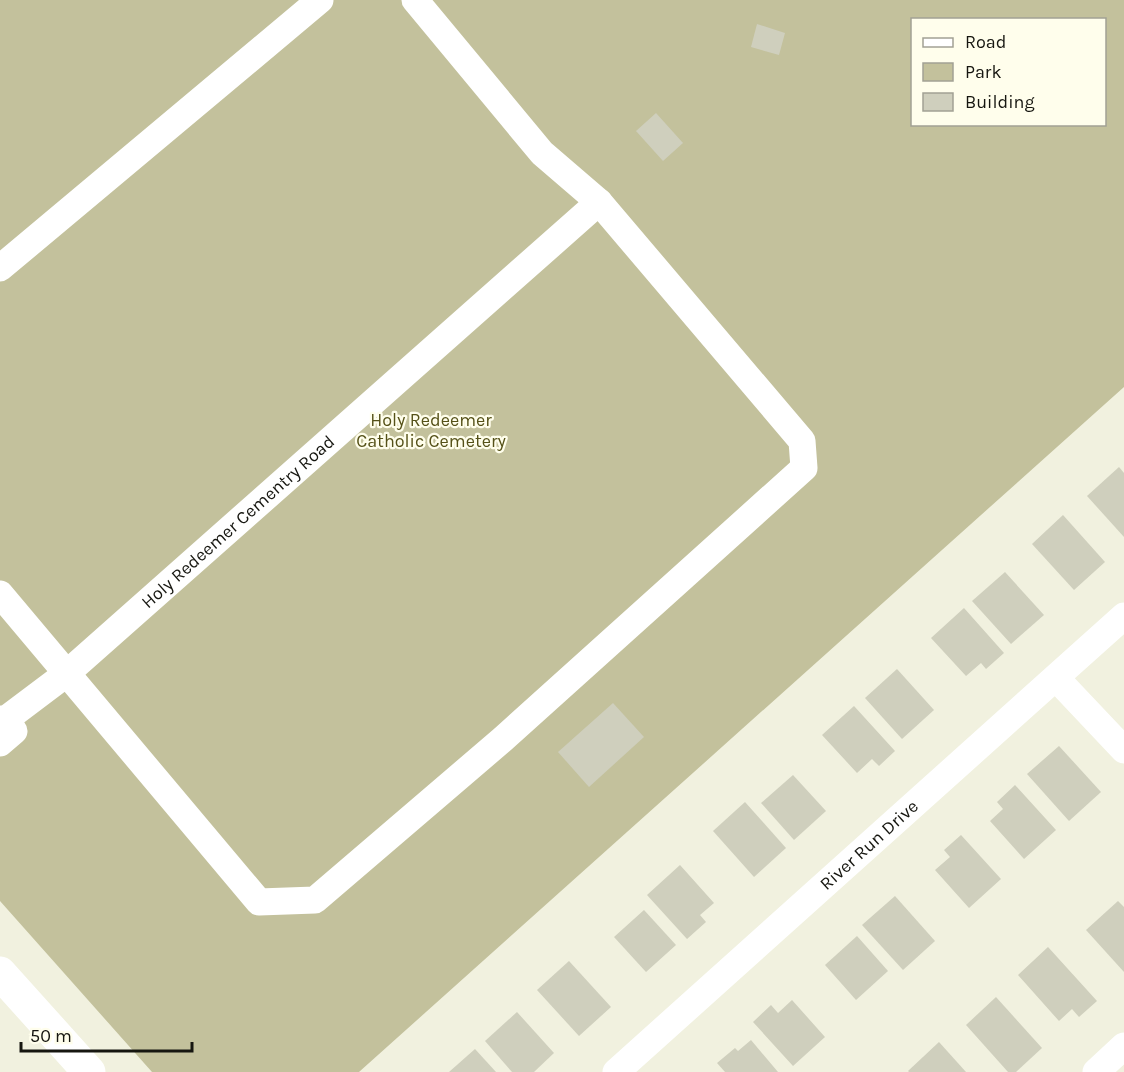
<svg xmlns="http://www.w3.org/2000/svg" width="1124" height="1072" viewBox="0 0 1124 1072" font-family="Karla,sans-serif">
	<rect width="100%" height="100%" fill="#f1f1df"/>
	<path fill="#c3c19c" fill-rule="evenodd" d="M 0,0 L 1124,0 L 1124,387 L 359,1072 L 152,1072 L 0,901 ZM 912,20 L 1104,20 L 1104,124 L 912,124 Z"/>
	<g fill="#cfcfbd">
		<polygon points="757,24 785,33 779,55 751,47"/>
		<polygon points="656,113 683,143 663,161 636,131"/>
		<polygon points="1119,467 1124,473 1124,537 1087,496"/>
		<polygon points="1063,515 1105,562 1074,590 1032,544"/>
		<polygon points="1005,572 1044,615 1011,644 972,601"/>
		<polygon points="964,608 1004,653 986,669 981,663 966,676 931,638"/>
		<polygon points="897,669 934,710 902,739 865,698"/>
		<polygon points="613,703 644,737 589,787 558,752"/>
		<polygon points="854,706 895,751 879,766 872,759 857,773 822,735"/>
		<polygon points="1059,746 1101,792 1069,821 1027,774"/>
		<polygon points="793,775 826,811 794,840 761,803"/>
		<polygon points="1015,785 1056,830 1024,859 990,821 1003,809 997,802"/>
		<polygon points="745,802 786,848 754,877 713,831"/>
		<polygon points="961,835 1001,879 969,908 935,870 950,857 944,850"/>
		<polygon points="680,865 714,903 700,915 706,922 687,939 647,895"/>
		<polygon points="895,896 935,941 903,970 862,925"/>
		<polygon points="1118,901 1124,907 1124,972 1086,930"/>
		<polygon points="644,910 676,945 646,972 614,937"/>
		<polygon points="857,936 888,971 856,1000 825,965"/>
		<polygon points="1048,947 1097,1001 1079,1017 1072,1009 1059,1021 1018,975"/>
		<polygon points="569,961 611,1007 579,1036 537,990"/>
		<polygon points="996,997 1042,1048 1016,1072 1008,1072 966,1025"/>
		<polygon points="792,1000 825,1037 793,1066 753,1022 771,1005 778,1013"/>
		<polygon points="517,1012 554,1053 534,1072 512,1072 485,1041"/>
		<polygon points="751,1040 778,1072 725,1072 717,1063 735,1048 738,1051"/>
		<polygon points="939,1042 966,1072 909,1072 908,1071"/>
		<polygon points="475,1049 496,1072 449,1072"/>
	</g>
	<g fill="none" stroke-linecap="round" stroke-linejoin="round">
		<g stroke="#fff" stroke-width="27">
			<polyline points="0,268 320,0"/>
			<polyline points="0,594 259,902 315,900 503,739 804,468 802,441 599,202 542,153 415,0"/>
			<polyline points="1056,678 1124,750"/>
			<polyline points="0,719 5,720 14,731 0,743"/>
			<path id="s1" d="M 5,720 L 66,674 L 599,202"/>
			<path id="s2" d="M 616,1072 L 1124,616"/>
			<polyline points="1096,1072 1124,1046"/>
		</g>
		<polyline stroke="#fff" stroke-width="33" points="0,973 89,1072"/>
	</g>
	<g text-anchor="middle" stroke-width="4.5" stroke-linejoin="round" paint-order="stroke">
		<g font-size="18" fill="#555118" stroke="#fffeec">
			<text x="431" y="426">Holy Redeemer<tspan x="431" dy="21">Catholic Cemetery</tspan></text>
		</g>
		<g font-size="18" fill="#161610" stroke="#fffeec">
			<text dy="6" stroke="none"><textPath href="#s1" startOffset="306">Holy Redeemer Cementry Road</textPath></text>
			<text dy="6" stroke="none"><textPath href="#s2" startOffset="340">River Run Drive</textPath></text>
		</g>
	</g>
	<rect x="911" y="18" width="195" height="108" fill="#fffeec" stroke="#a2a194" stroke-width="1.5"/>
	<rect x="923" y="38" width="30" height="9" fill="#ffffff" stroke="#a2a194" stroke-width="1.5"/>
	<text x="965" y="48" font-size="18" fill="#161610">Road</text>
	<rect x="923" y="63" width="30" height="18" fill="#c3c19c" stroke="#a2a194" stroke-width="1.5"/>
	<text x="965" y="78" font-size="18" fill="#161610">Park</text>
	<rect x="923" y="93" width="30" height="18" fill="#cfcfbd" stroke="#a2a194" stroke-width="1.5"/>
	<text x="965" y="108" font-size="18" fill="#161610">Building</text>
	<path d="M21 1042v9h171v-9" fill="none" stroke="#161610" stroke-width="3"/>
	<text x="30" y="1042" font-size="18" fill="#161610" stroke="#fffeec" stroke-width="4.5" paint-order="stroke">50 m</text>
</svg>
